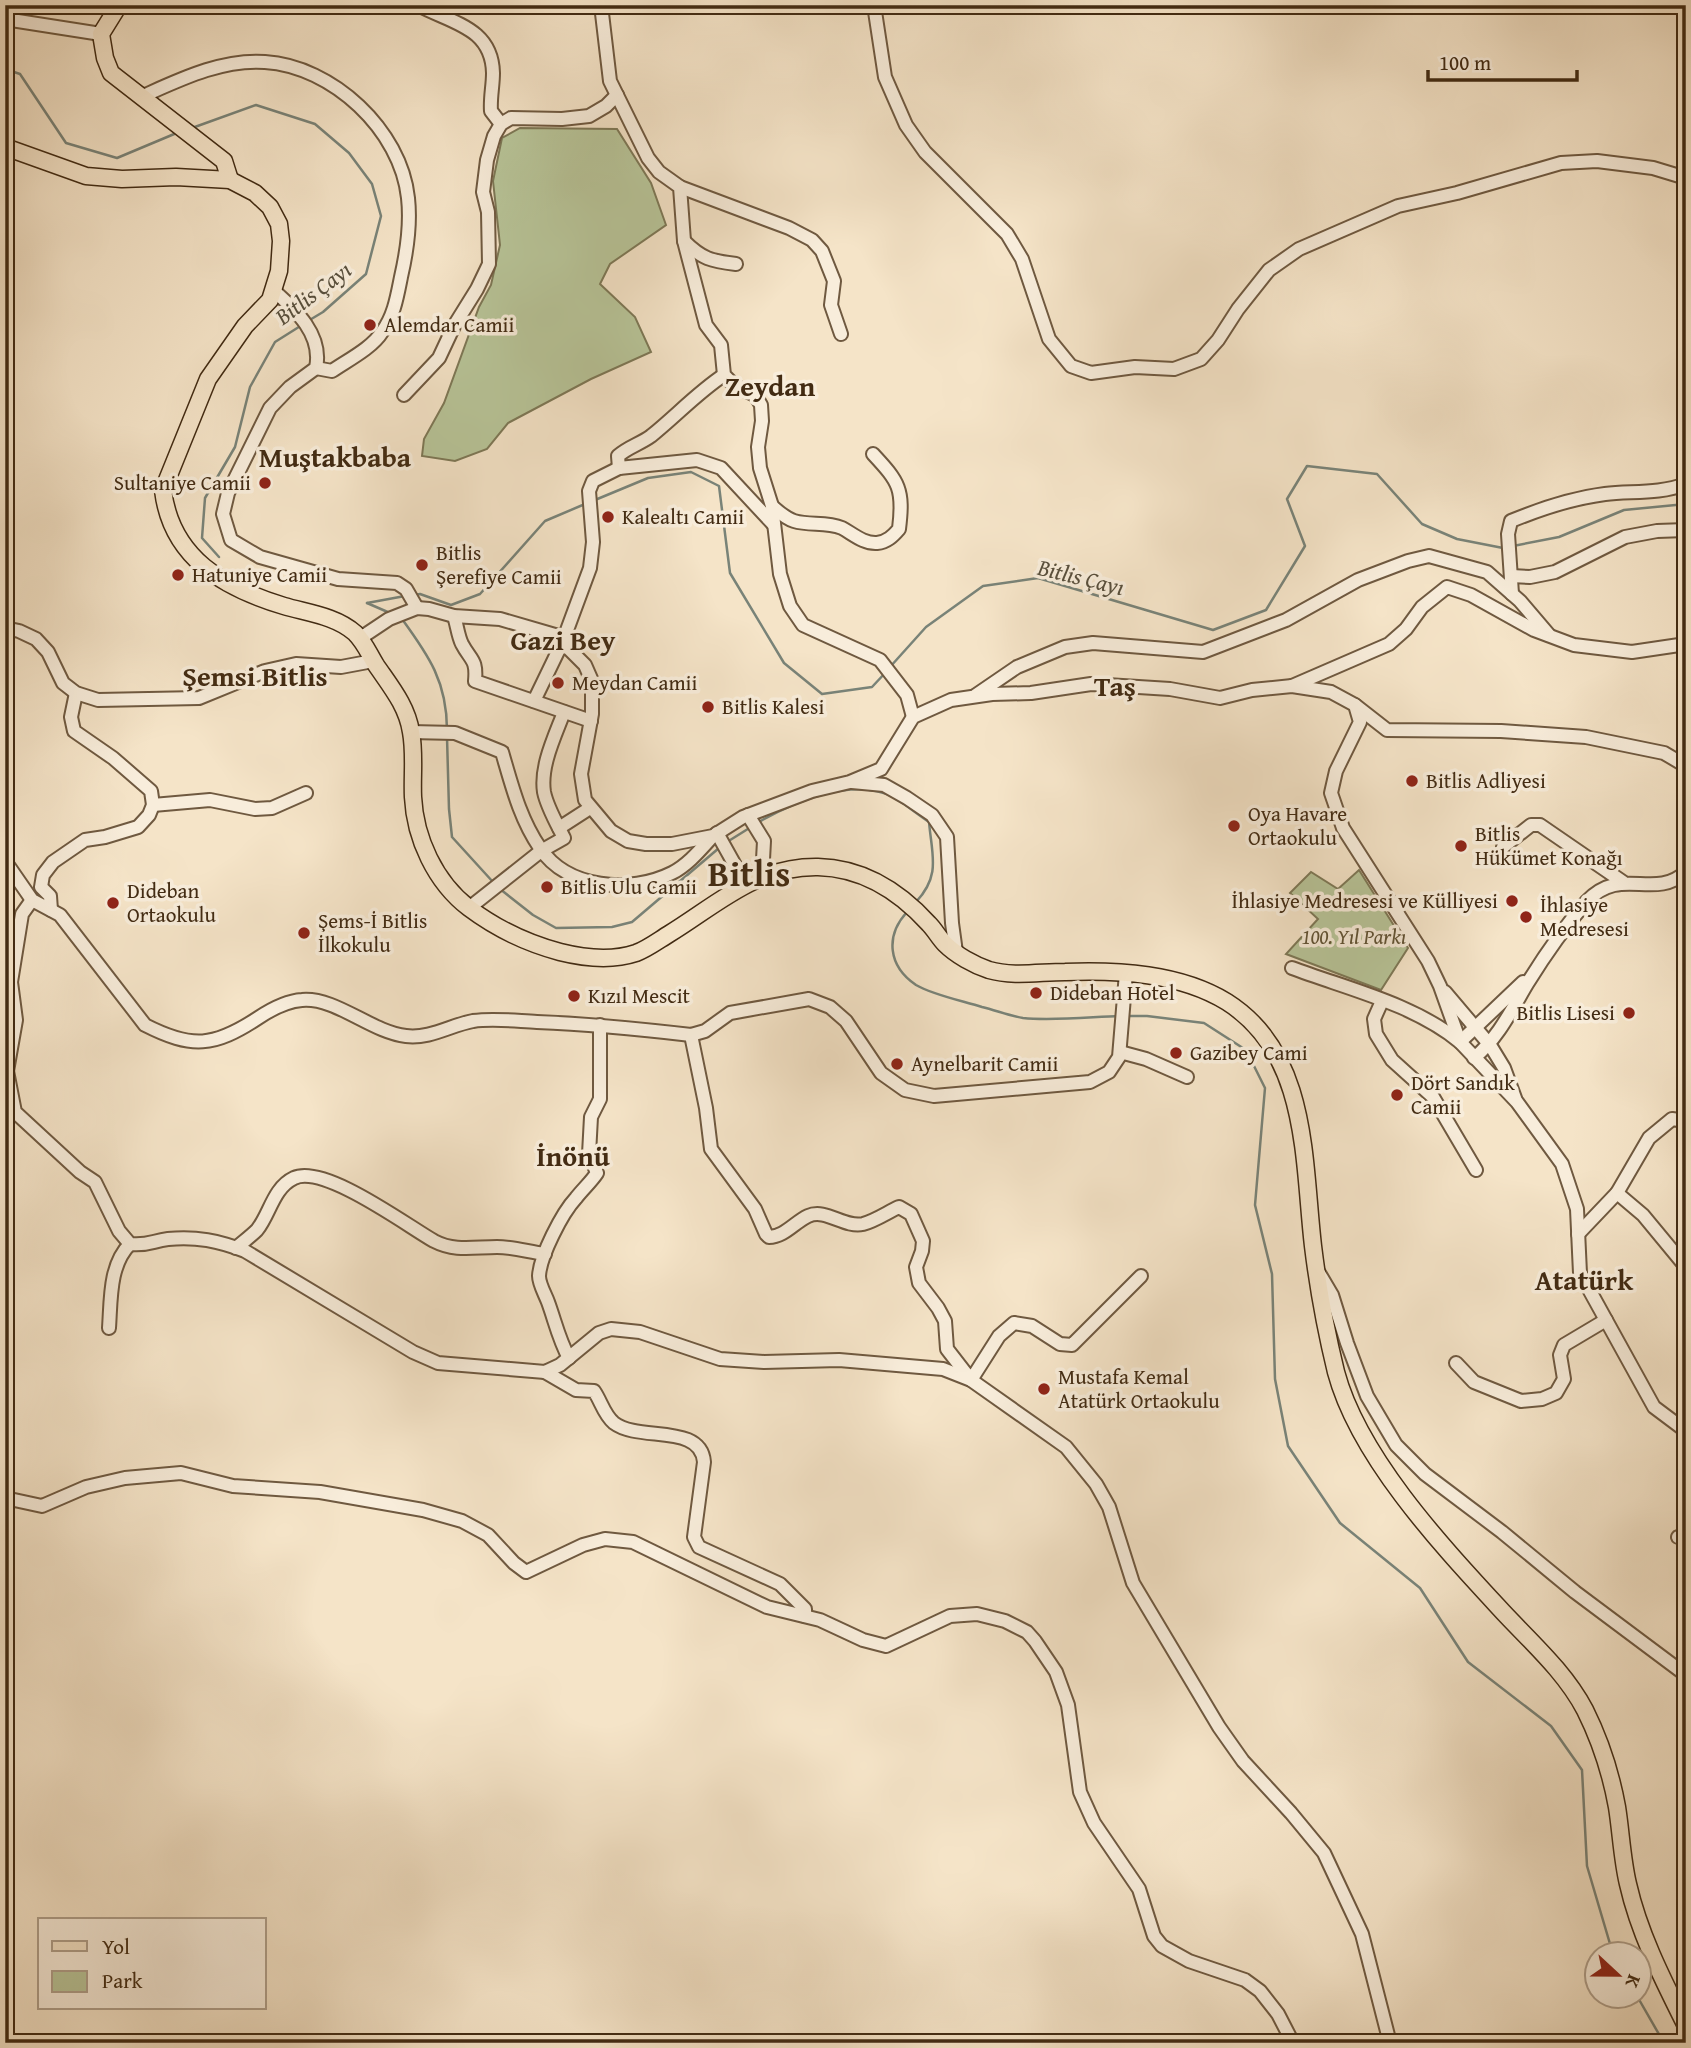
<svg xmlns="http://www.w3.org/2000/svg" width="1691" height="2048" viewBox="0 0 1691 2048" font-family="'Gentium Book Plus',serif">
	<rect width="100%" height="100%" fill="#f5e4c8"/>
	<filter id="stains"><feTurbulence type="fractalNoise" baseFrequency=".00286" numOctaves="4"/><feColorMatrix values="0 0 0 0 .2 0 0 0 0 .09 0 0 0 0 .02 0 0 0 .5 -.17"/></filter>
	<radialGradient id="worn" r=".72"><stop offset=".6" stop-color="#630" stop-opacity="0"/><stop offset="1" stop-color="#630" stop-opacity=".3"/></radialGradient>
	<g fill="#b8c599" stroke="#7d7856" stroke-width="2">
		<polygon points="520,128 617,129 651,183 666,225 610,264 600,284 635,317 651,352 591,379 508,423 487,449 455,461 422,456 424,439 444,403 479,307 491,285 500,245 493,181 502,138"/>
		<polygon points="1359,870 1408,948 1381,990 1286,954 1318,919 1290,893 1311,872 1338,889"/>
	</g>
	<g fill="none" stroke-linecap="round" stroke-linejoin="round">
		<g stroke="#798378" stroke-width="2.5">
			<polyline points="5,69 20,74 66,143 117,158 179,132"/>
			<polyline points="192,128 256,105 315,124 349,153 372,184 381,216 366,274 323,312 308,321"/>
			<polyline points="595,500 648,478 691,472 719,486 730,573 784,663 822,694 872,687 886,672"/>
			<polyline points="1513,546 1559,537 1624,510 1686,504"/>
			<polyline points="219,557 202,538 205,498 235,447 250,387 275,342 302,325"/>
			<polyline points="415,595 420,594 451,605 480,594 545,521 585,504"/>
			<polyline points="367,603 390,613"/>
			<polyline points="367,603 405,596"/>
			<path d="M 402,619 C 429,656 447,682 447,730"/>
			<polyline points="890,667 926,627 983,586 1038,578 1213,630 1266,610 1305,546 1287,499 1307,466 1377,474 1422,524 1457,539 1503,548"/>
			<polyline points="447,737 449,809 452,837 493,882"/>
			<path d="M 757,823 C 792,803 853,776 893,797 C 905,804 917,814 929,822 C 932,856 941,875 916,902"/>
			<polyline points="727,842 751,827"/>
			<polyline points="500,889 533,915 556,928 612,927 632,922 719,848"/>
			<path d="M 907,912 C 885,936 888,966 916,985 C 933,995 963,1001 982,1007 C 995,1010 1010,1016 1023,1018 C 1052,1021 1090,1017 1120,1016"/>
			<polyline points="1126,1016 1147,1016 1204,1023 1246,1050 1265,1088 1255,1205 1272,1274 1275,1379 1288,1446 1340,1523 1420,1588 1468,1662 1551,1726 1582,1770 1587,1866 1613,1954"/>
			<polyline points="1637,1996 1664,2043"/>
		</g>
		<defs>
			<g id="minor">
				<path d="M 418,5 C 451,23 492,27 493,73 C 493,86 490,98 491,111 L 501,124"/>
				<polyline points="601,5 610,81 648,158 659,172 680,187 684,241 706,325 721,345 724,375 735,386 755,395 761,405 762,421 758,447 760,468 772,506 780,574 790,606 803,625 880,660 907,695 913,717"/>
				<polyline points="874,5 885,77 906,125 925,152 1007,234 1022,259 1049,339 1071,366 1091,373 1135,367 1174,369 1201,359 1218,340 1238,309 1269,270 1299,249 1398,206 1457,193 1561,163 1597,161 1653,168 1686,178"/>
				<polyline points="5,19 101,34"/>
				<path d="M 143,96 C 181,79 222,59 265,62 C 332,66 401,130 408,198 C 411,225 407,251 401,277 C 397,297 394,316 382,332 C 372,348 348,360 332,371 L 316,368"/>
				<polyline points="680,187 789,228 812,240 822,251 834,281 831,305 841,334"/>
				<path d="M 684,241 C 702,259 711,261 736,264"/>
				<path d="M 273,290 C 296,310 323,335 316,368 L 290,387 L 270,408 L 228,493 L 223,514 L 231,540 L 260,557 L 338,579 L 397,583 L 406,589 L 417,608"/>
				<polyline points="404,395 439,358 454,326 477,289 489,264 488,212 483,192 487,160 494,136 501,124 511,118 562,119 589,116 606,106 617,95"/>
				<path d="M 619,468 L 618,456 C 628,447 640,444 651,436 C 676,416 698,392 724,375"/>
				<path d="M 772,506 C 779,512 785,518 794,521 C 810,526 826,521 842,528 C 853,534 864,544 877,543 C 887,542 893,536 899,529 C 904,489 899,482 873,454"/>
				<polyline points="1511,576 1530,577 1555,572 1625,537 1657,531 1686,530"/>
				<path d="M 1512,594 L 1508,534 L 1511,521 C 1540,509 1574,498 1605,494 C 1633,491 1659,494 1686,484"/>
				<path d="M 454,616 C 457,625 458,636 462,644 C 471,661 477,659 475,681 L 591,721"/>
				<polyline points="5,628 19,631 36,639 48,652 63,683 76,693 98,700 199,698 265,671 296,664 341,667 373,661"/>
				<polyline points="359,639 389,619 417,608 429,609 454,616 500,619 555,635 585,665 592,681 592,714 581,774 585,800 611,831 628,841 646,844 672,844 713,836 743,817 812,791 850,782 881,769 913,717 951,700 992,694 1031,693 1091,684 1170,689 1220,698 1252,690 1292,686 1331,692 1355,705 1360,722 1336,771 1331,793 1343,828 1428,961 1440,986 1460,1042 1517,1102 1562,1164 1577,1209 1580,1273 1654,1407 1686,1431"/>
				<polyline points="1292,686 1389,644 1406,629 1422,607 1447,587 1471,595 1534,630 1574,645 1632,652 1686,644"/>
				<polyline points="976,695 1017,667 1065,647 1093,643 1203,652 1286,620 1358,580 1408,561 1429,556 1487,572 1520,601 1549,635"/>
				<polyline points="534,701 563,641 590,568 593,542 589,491 593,481 619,468 697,460 721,468 774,525"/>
				<polyline points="1355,705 1387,730 1501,731 1586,737 1664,753 1686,766"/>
				<path d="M 411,732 L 455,733 L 502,752 C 512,786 520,819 540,848 C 567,889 630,894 672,873 C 688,865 701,849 712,837"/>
				<polyline points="852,782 884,785 907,798 932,815 947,837 952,923 956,952"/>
				<polyline points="153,805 210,800 255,809 272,808 306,793"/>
				<polyline points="748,815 764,841 762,878"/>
				<polyline points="559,828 590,808"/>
				<polyline points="717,833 746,885"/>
				<polyline points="1503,847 1531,825 1540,825 1623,882"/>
				<path d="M 5,861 L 32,900 L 60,915 L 145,1025 C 192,1049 214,1047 258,1018 C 270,1010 286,1001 302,1000 C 336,997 371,1032 406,1036 C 430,1039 451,1025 473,1021 C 494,1018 516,1021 537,1022 C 589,1024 640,1029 691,1035 L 705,1031 L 730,1013 L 809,999 L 830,1007 L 846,1021 L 881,1073 L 905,1090 L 934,1096 L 1090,1082 L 1109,1072 L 1119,1057 L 1126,973"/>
				<path d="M 32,900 L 22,914 L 11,982 L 16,1020 L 7,1071 L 15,1112 L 80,1172 L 95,1182 L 119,1231 L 130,1244 C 148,1246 152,1241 168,1239 C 196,1236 219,1241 245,1251 L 413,1352 L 438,1363 L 545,1372 L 560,1365 L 599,1333 L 611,1329 L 640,1332 L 720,1359 L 764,1362 L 839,1360 L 943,1369 L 971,1380 L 1066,1447 L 1096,1484 L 1109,1507 L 1133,1583 L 1219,1727 L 1243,1761 L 1291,1813 L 1324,1853 L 1362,1934 L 1390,2043"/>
				<path d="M 469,908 L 541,851 L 564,838 C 557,824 547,807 544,792 C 540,766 555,736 564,712"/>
				<polyline points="51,910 50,896 41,887 43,875 53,862 85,840 105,837 138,827 149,815 153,805 151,791 113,758 74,731 71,717 76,693"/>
				<path d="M 1292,968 C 1348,989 1414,1004 1460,1042 L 1523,982"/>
				<polyline points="1445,992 1490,1045 1504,1068 1515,1098"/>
				<polyline points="1382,1001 1374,1019 1376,1034 1392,1060 1433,1097 1476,1170"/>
				<path d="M 691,1035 L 706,1108 L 711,1149 L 755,1209 L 766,1234 L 769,1237 C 784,1237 795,1222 808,1216 C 826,1208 844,1228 863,1224 C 875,1221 888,1212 899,1207 L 911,1214 L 923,1241 L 922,1251 L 916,1267 L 919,1283 L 938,1308 L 945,1321 L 947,1349 L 971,1380 L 999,1336 L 1014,1323 L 1032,1326 L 1060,1344 L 1072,1345 L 1141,1276"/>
				<polyline points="1120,1052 1146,1059 1187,1077"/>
				<path d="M 1474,1058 C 1498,1038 1511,1011 1527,984 C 1543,958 1567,924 1587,901 C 1622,865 1653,901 1686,872"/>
				<polyline points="1617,1193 1643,1215 1686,1267"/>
				<polyline points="1578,1234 1617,1193 1649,1138 1672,1119 1686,1121"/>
				<path d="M 236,1248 C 243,1242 251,1236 257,1230 C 270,1214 273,1188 294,1178 C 324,1164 406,1225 434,1241 C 455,1252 474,1247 497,1247 C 513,1247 529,1252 545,1254"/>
				<polyline points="1319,1273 1332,1295 1347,1343 1367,1396 1396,1445 1425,1474 1502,1532 1575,1592 1686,1675"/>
				<path d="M 109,1328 C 111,1300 109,1265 130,1244"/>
				<path d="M 569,1358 C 559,1340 555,1321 548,1302 C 545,1294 539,1284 539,1276 C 540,1256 562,1213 576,1198 C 583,1189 591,1182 597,1173 L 589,1154 L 591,1117 L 600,1099 L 600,1025"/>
				<polyline points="1456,1363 1474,1382 1521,1401 1542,1399 1556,1393 1564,1379 1560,1355 1564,1345 1606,1320"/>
				<path d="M 545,1372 L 576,1390 L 594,1391 C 601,1401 604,1415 614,1423 C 639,1442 701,1423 704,1462 L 694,1537 L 699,1547 L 780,1584 L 805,1609 L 805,1616"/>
				<polyline points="5,1498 42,1506 86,1487 125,1478 181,1473 233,1486 320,1492 423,1510 462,1521 488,1535 514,1563 526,1572 583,1545 605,1539 633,1542 767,1607 820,1620 863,1640 886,1646 950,1616 977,1614 1005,1621 1027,1632 1035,1641 1056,1672 1068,1705 1080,1792 1094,1823 1139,1889 1154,1936 1162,1946 1189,1961 1245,1980 1260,1991 1278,2014 1293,2043"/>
				<polyline points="1678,1537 1686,1535"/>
			</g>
			<g id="major">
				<polyline points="119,5 101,34 105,58 111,73 224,161 230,180"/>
				<path d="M 5,147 L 86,176 L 122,179 L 176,177 L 230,180 L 255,193 L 270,207 L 279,224 L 281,241 L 279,271 L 270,300 L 245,326 L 208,379 L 163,490 C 171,558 224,588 284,606 C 308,613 336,616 355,633 C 365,643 369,654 376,665 C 391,687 407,706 411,732 C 415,753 412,776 413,797 C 415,838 435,882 469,908 C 497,929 526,943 560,952 C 584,958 612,961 636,953 C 647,949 659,940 669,934 C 718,904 756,866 818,867 C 863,868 900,892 929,924 C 935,930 939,938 945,944 C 956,955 974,965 989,970 C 1013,977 1040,972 1065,972 C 1118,970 1180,973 1227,1002 C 1309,1054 1303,1160 1313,1246 C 1318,1287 1326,1331 1336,1372 C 1359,1458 1443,1547 1503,1612 C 1532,1643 1565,1672 1585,1710 C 1600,1740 1611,1774 1617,1807 C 1621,1832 1622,1859 1628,1884 C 1639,1933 1663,1980 1686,2026"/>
			</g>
		</defs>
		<use href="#minor" stroke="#6f5940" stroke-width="16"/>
		<use href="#major" stroke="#422b13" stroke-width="19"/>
		<use href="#minor" stroke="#f8eddb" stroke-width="12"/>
		<use href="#major" stroke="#f5e4c8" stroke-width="16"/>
	</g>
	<g fill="#8f2418" stroke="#f8eddb" stroke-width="2.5">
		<circle cx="370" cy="325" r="7"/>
		<circle cx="265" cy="483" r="7"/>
		<circle cx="608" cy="517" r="7"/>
		<circle cx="422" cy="565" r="7"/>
		<circle cx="178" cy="575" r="7"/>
		<circle cx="558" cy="683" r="7"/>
		<circle cx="708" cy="707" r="7"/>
		<circle cx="1412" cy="781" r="7"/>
		<circle cx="1234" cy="826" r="7"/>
		<circle cx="1461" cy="846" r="7"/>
		<circle cx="547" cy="887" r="7"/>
		<circle cx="1512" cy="901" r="7"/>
		<circle cx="113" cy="903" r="7"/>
		<circle cx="1526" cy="917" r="7"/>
		<circle cx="304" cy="933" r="7"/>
		<circle cx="1036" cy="993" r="7"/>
		<circle cx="574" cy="996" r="7"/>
		<circle cx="1629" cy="1013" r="7"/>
		<circle cx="1176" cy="1053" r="7"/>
		<circle cx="897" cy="1064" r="7"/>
		<circle cx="1397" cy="1095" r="7"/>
		<circle cx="1044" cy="1389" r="7"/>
	</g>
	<g text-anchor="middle" stroke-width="7" stroke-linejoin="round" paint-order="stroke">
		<g font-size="21" fill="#422b13" stroke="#f8eddb" text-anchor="start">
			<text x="384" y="332">Alemdar Camii</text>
			<text x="251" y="490" text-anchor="end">Sultaniye Camii</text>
			<text x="622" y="524">Kalealtı Camii</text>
			<text x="436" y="560">Bitlis<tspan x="436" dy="24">Şerefiye Camii</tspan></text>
			<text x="192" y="582">Hatuniye Camii</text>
			<text x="572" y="690">Meydan Camii</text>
			<text x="722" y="714">Bitlis Kalesi</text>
			<text x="1426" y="788">Bitlis Adliyesi</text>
			<text x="1248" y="821">Oya Havare<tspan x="1248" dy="24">Ortaokulu</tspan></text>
			<text x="1475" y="841">Bitlis<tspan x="1475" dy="24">Hükümet Konağı</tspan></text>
			<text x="561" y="894">Bitlis Ulu Camii</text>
			<text x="127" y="898">Dideban<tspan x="127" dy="24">Ortaokulu</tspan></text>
			<text x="1498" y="908" text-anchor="end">İhlasiye Medresesi ve Külliyesi</text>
			<text x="1540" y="912">İhlasiye<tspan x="1540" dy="24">Medresesi</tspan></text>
			<text x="318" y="928">Şems-İ Bitlis<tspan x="318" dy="24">İlkokulu</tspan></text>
			<text x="1050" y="1000">Dideban Hotel</text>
			<text x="588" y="1003">Kızıl Mescit</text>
			<text x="1615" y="1020" text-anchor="end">Bitlis Lisesi</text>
			<text x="1190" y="1060">Gazibey Cami</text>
			<text x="911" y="1071">Aynelbarit Camii</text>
			<text x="1411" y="1090">Dört Sandık<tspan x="1411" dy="24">Camii</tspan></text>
			<text x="1058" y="1384">Mustafa Kemal<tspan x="1058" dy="24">Atatürk Ortaokulu</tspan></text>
		</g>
		<g font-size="21" font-style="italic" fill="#605234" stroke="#f8eddb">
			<text x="1354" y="944">100. Yıl Parkı</text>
		</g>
		<g font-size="23" font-style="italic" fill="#59503d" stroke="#f8eddb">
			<text transform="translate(313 293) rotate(-37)" y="8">Bitlis Çayı</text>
			<text transform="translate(1081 577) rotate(14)" y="8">Bitlis Çayı</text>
		</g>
		<g font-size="28" font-weight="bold" fill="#422b13" stroke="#f8eddb">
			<text x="770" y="396">Zeydan</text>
			<text x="335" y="467">Muştakbaba</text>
			<text x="563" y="650">Gazi Bey</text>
			<text x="255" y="686">Şemsi Bitlis</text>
			<text x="1115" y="696">Taş</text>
			<text x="573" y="1166">İnönü</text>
			<text x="1584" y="1290">Atatürk</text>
		</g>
		<g font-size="35" font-weight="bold" fill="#422b13" stroke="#f8eddb">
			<text x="749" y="886">Bitlis</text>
		</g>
	</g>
	<rect width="1691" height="2048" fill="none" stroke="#f5e4c8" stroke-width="28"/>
	<rect x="7" y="7" width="1677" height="2034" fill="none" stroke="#422b13" stroke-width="3.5"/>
	<rect x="14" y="14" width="1663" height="2020" fill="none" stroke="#422b13" stroke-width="2"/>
	<rect x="38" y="1918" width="228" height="91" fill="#f8eddb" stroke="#af9f8b" stroke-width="2"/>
	<rect x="52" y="1941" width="35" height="10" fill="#f5e4c8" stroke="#af9f8b" stroke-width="2"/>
	<text x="102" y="1954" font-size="21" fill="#422b13">Yol</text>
	<rect x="52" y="1971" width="35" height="21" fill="#b8c599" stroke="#af9f8b" stroke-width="2"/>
	<text x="102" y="1988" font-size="21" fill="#422b13">Park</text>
	<g transform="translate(1618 1975) rotate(112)"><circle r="33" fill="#f8eddb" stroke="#af9f8b" stroke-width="2"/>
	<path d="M0-5L12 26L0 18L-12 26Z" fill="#8f2418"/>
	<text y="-10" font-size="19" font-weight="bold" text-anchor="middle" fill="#422b13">K</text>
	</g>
	<path d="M1428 70v10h149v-10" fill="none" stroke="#422b13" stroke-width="3.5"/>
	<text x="1439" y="70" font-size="21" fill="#422b13" stroke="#f8eddb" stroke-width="5" paint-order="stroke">100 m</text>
	<rect width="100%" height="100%" filter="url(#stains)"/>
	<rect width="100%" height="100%" fill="url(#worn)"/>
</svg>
